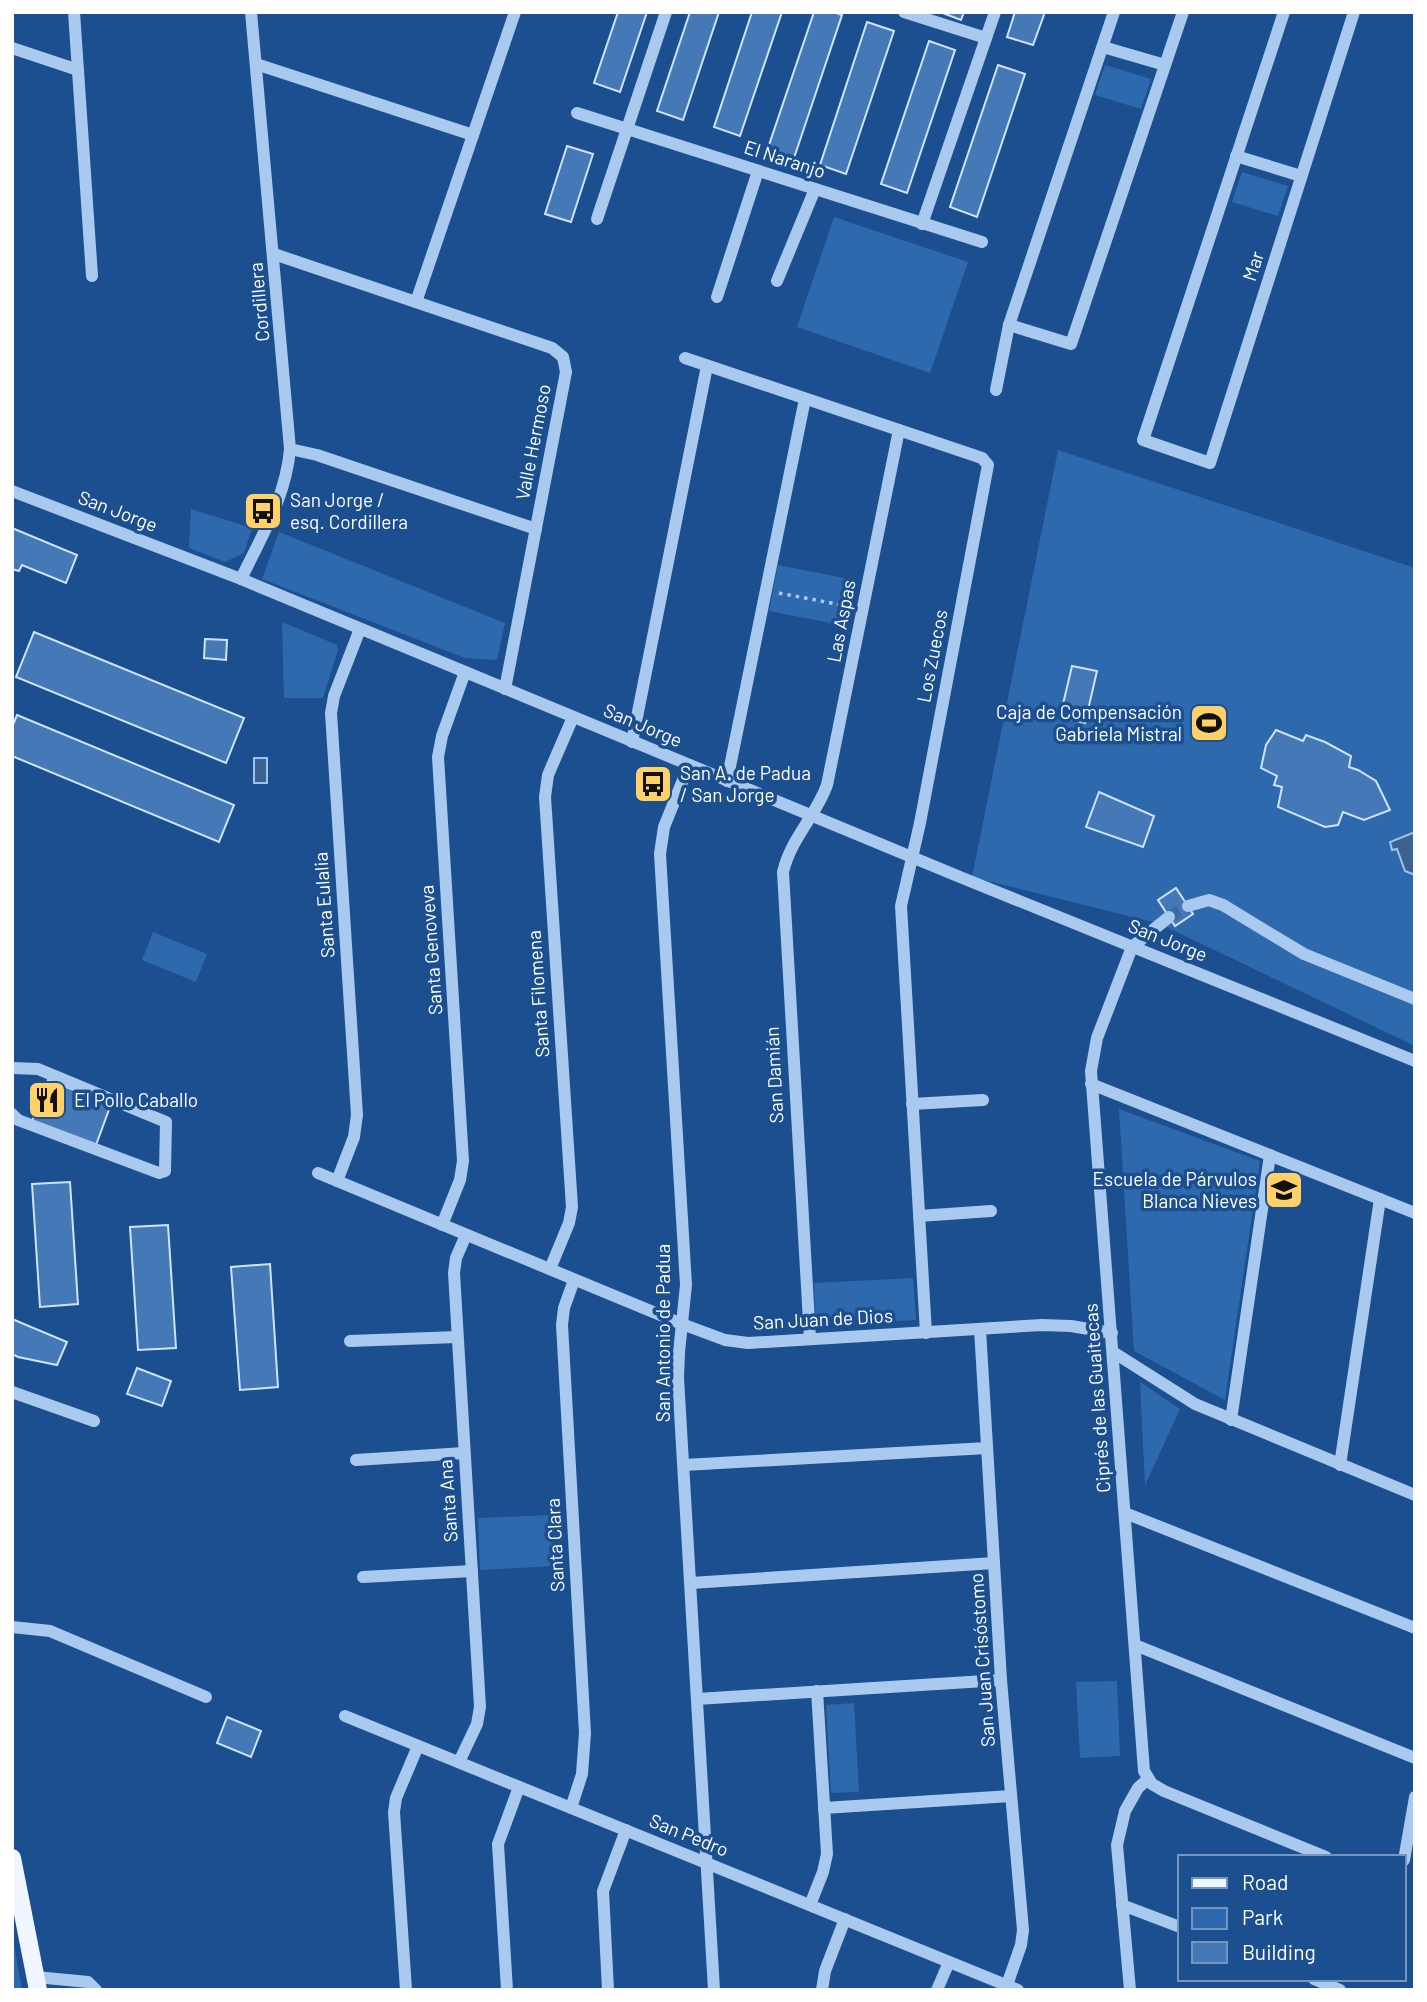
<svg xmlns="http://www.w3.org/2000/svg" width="1427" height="2002" viewBox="0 0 1427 2002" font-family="Barlow,sans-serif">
	<rect width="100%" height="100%" fill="#1b4f8f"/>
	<g fill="#2e69ad">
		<polygon points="1105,65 1151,79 1141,109 1095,95"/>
		<polygon points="1242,172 1288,186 1278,216 1232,202"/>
		<polygon points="834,217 968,262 930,373 797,327"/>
		<polygon points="1058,450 1415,568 1415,1046 1160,924 972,877"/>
		<polygon points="191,509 252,528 244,553 225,562 189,548"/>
		<polygon points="279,532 505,623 497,660 465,658 262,579"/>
		<polygon points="778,565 854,580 845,626 769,611"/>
		<polygon points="282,622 337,645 338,650 323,698 284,698"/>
		<polygon points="153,932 207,954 196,982 142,960"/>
		<polygon points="1119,1109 1260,1161 1225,1400 1134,1351"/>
		<polygon points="913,1278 916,1320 816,1325 814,1283"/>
		<polygon points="1140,1382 1180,1409 1145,1485"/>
		<polygon points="553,1515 556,1566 480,1570 478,1518"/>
		<polygon points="1117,1681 1120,1756 1080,1758 1076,1682"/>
		<polygon points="854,1703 859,1792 831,1793 826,1705"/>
		<polygon points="12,1933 22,1990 12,1990"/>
	</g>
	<g fill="#3c6290" stroke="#9cc4f0" stroke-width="2">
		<rect x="254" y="758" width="13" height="25"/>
		<polygon points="1415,832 1415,875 1405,871 1397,849 1392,850 1390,842"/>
	</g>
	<g fill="#4478b7" stroke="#cfe3fa" stroke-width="2">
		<polygon points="618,12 647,12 620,92 594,83"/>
		<polygon points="690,12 719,12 683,120 657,111"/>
		<polygon points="752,12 782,12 740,136 714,127"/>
		<polygon points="814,12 834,12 842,15 794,158 768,148"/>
		<polygon points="940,12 964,12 961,20"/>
		<polygon points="1015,12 1045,12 1033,45 1007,37"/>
		<polygon points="867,22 894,31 846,174 820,165"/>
		<polygon points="929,41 955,50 907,193 881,184"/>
		<polygon points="998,65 1025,74 977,217 950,207"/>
		<polygon points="567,146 593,154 571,222 545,214"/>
		<polygon points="12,528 77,555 66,583 22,565 19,571 12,569"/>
		<polygon points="34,632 244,718 226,763 16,677"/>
		<polygon points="205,639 227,640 226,660 204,658"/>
		<polygon points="1072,666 1097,671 1085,723 1060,717"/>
		<polygon points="17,715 234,805 219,842 12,756 12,727"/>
		<polygon points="1276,730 1303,741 1306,735 1325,742 1351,756 1349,767 1358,770 1376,781 1390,810 1364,820 1343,812 1338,825 1325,827 1278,807 1282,787 1274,785 1277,776 1261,768 1266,745"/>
		<polygon points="1099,792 1154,816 1143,847 1086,827"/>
		<polygon points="1176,888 1193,914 1175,926 1158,900"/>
		<polygon points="48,1080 111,1104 96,1145 32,1121"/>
		<polygon points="70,1182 78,1304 40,1307 32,1184"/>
		<polygon points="168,1225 176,1348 138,1350 130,1227"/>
		<polygon points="270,1264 278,1387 240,1390 231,1267"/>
		<polygon points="12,1319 67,1342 57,1365 18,1357 12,1354"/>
		<polygon points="137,1368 171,1381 162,1406 127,1394"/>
		<polygon points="227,1717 261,1731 251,1757 217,1743"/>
	</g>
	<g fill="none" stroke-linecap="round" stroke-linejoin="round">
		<polyline stroke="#3d69a0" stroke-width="12" stroke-dasharray="12 6" stroke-linecap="butt" points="1169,917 1188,906"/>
		<polyline stroke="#a9c9ee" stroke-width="3.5" stroke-dasharray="3.5 5" stroke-linecap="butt" points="779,593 847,606"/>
		<g stroke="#a9c9ee" stroke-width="12">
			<polyline points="74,12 92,276"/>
			<polyline points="904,12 986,38"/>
			<polyline points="1284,12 1143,440 1210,463 1354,12"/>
			<polyline points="1103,47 1165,65"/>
			<polyline points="12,48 78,70"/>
			<polyline points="256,64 473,135"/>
			<polyline points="577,113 982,242"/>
			<polyline points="1236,156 1301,176"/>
			<polyline points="597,219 666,12"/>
			<polyline points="922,224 995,12"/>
			<polyline points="274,254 552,348 563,357 566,372 505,689"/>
			<polyline points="777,281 815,189"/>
			<polyline points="717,297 758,171"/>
			<polyline points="416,302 515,12"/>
			<polyline points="1009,325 1071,344 1183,12"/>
			<polyline points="685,358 982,458 988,465 920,823 901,906 926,1333"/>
			<polyline points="996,390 1009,325 1114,12"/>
			<polyline points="290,449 317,455 536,529"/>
			<polyline points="12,491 241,579 960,877 1415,1061"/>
			<path d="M 241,579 C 261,537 286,497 290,449 L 251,12"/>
			<polyline points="632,742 707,366"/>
			<polyline points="689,765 664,827 660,854 686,1285 679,1352 678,1378 714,1990"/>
			<polyline points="727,781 805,399"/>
			<polyline points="1188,906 1209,900 1223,905 1304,954 1415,999"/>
			<polyline points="1169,917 1132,947 1097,1038 1091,1071 1144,1771 1152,1784 1164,1791 1326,1857"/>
			<polyline points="12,1068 38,1069 166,1122 165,1171 159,1173 18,1120 12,1114"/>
			<polyline points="1091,1084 1415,1213"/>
			<polyline points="912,1104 983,1100"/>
			<polyline points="318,1173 682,1324 725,1340 748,1343 1042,1325 1071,1326 1112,1333"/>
			<polyline points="337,1181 354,1137 357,1115 331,713 334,696 360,629"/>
			<polyline points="919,1216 991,1211"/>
			<polyline points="442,1225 460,1180 463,1161 438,757 442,736 465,672"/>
			<polyline points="550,1269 569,1223 572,1207 545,797 548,775 573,717"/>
			<polyline points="980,1329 1001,1680 1023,1930 1021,1945 1007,1985"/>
			<path d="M 810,1339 L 783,872 C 791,838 816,816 827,785 L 899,430"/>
			<polyline points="350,1341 457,1337"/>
			<polyline points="1113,1352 1195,1404 1415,1495"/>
			<polyline points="12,1392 94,1421"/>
			<polyline points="1231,1420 1270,1155"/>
			<polyline points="356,1460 464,1453"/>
			<polyline points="684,1465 987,1448"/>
			<polyline points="1340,1465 1380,1199"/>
			<polyline points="1125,1513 1415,1628"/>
			<polyline points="363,1577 472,1571"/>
			<polyline points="691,1583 994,1563"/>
			<polyline points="12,1627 50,1631 206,1697"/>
			<polyline points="1135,1645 1415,1758"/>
			<polyline points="697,1699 1001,1680"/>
			<polyline points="345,1716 1018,1990"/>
			<polyline points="459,1762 477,1724 480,1707 454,1273 456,1258 466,1235"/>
			<polyline points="571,1808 582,1774 585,1733 562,1325 564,1308 574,1280"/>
			<polyline points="824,1808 1011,1796"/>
			<polyline points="1404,1860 1415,1797"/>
			<polyline points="810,1905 823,1872 827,1854 817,1691"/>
			<polyline points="1122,1905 1180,1927"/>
			<polyline points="36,1977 88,1982 96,1990"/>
			<polyline points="1314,1979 1340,1990"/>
			<polyline points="406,1990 394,1812 396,1798 418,1746"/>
			<polyline points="507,1990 498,1844 519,1787"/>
			<polyline points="608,1990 603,1891 626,1830"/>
			<polyline points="822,1990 825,1971 845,1919"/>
			<polyline points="937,1990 949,1962"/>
			<polyline points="1130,1990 1117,1845 1125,1811 1138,1788 1148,1779"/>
		</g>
		<polyline stroke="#f0f6ff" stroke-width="18" points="12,1858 38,1990"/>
	</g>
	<defs>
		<symbol id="bus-square" viewBox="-11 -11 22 22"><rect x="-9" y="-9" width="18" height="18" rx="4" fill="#ffd166" stroke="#1b4f8f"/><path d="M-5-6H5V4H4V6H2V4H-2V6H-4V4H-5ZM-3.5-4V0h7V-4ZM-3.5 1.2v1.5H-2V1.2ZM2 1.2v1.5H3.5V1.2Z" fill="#111"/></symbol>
		<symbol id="stadium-square" viewBox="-11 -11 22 22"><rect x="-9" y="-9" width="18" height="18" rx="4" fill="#ffd166" stroke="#1b4f8f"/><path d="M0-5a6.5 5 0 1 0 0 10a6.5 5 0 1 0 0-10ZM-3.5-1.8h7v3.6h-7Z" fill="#111"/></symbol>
		<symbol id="restaurant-square" viewBox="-11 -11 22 22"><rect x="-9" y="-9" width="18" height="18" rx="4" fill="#ffd166" stroke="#1b4f8f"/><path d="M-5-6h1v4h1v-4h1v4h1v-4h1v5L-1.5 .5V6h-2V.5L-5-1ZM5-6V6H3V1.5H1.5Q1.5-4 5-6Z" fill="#111"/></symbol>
		<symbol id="school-square" viewBox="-11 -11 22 22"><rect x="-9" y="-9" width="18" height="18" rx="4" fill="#ffd166" stroke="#1b4f8f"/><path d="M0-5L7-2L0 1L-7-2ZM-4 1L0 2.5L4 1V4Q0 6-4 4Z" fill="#111"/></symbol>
	</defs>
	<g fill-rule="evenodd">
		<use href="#bus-square" x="241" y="489" width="44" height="44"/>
		<use href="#stadium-square" x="1187" y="701" width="44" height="44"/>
		<use href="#bus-square" x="631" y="762" width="44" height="44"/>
		<use href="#restaurant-square" x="25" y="1078" width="44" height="44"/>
		<use href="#school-square" x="1262" y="1168" width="44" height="44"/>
	</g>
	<g text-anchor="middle" stroke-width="7" stroke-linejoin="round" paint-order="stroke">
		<g font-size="19" fill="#fff" stroke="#1b4f8f">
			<text transform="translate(785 159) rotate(18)" y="7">El Naranjo</text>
			<text transform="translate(1253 266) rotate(-72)" y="7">Mar</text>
			<text transform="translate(259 302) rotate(-95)" y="7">Cordillera</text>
			<text transform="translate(533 442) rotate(-79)" y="7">Valle Hermoso</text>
			<text transform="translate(118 511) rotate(21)" y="7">San Jorge</text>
			<text transform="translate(841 621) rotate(-79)" y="7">Las Aspas</text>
			<text transform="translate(932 656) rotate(-79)" y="7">Los Zuecos</text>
			<text transform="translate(643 725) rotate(23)" y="7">San Jorge</text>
			<text transform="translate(324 905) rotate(-94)" y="7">Santa Eulalia</text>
			<text transform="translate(1168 940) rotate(22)" y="7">San Jorge</text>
			<text transform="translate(431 950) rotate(-94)" y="7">Santa Genoveva</text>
			<text transform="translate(538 994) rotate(-94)" y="7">Santa Filomena</text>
			<text transform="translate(774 1075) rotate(-93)" y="7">San Damián</text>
			<text transform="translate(823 1319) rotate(-3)" y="7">San Juan de Dios</text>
			<text transform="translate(663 1333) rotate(-90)" y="7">San Antonio de Padua</text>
			<text transform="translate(1097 1398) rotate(-94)" y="7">Ciprés de las Guaitecas</text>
			<text transform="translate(448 1501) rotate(-94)" y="7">Santa Ana</text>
			<text transform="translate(555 1545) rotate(-93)" y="7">Santa Clara</text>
			<text transform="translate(982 1660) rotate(-94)" y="7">San Juan Crisóstomo</text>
			<text transform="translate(689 1835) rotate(22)" y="7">San Pedro</text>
		</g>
		<g font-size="19" fill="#fff" stroke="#1b4f8f" text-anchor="start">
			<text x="290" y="507">San Jorge /<tspan x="290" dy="22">esq. Cordillera</tspan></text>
			<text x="1182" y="719" text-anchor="end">Caja de Compensación<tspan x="1182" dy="22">Gabriela Mistral</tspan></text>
			<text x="680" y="780">San A. de Padua<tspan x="680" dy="22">/ San Jorge</tspan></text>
			<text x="74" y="1107">El Pollo Caballo</text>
			<text x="1257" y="1186" text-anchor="end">Escuela de Párvulos<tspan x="1257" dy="22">Blanca Nieves</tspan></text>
		</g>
	</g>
	<rect width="1427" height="2002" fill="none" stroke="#ffffff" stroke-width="28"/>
	<rect x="1178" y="1855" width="228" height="126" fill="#1b4f8f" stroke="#7695bc" stroke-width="2"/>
	<rect x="1192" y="1878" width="35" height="10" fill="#f0f6ff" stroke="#7695bc" stroke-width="2"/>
	<text x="1242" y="1890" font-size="21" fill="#ffffff">Road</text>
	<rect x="1192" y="1908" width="35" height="21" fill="#2e69ad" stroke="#7695bc" stroke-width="2"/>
	<text x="1242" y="1925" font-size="21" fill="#ffffff">Park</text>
	<rect x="1192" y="1942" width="35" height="21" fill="#4478b7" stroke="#7695bc" stroke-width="2"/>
	<text x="1242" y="1960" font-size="21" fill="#ffffff">Building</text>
</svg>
